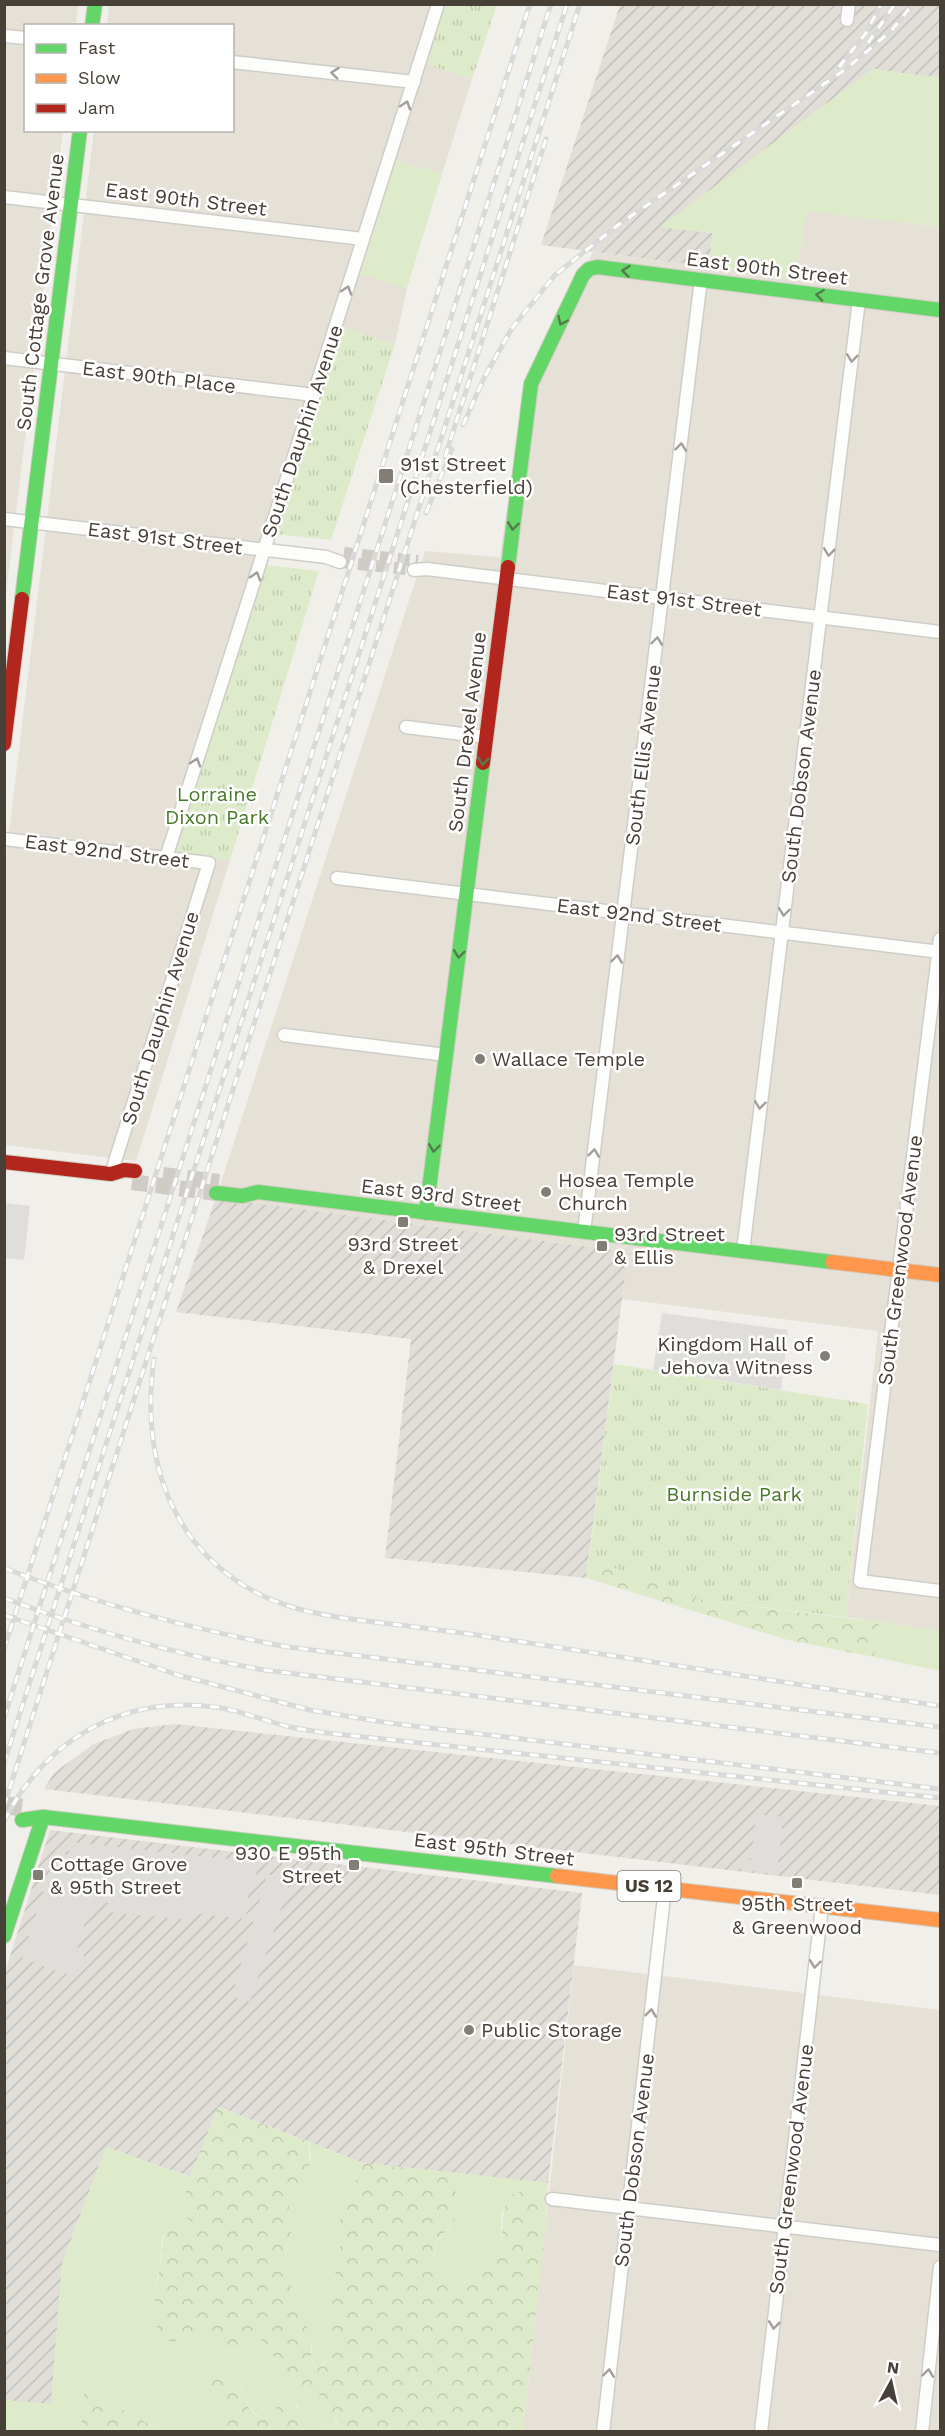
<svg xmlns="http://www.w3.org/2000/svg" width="945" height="2436" viewBox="0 0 945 2436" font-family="'Work Sans',sans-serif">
	<defs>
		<pattern id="industrial-furrows" width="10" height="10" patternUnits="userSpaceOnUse" patternTransform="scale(1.5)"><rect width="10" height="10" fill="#e1ded8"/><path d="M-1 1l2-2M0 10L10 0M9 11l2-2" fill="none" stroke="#c2c0ba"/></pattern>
		<pattern id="forest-crowns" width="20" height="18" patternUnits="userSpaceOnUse" patternTransform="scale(1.5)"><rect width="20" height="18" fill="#deebca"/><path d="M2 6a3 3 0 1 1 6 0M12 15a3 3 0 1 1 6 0" fill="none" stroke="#c0cbae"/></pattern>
		<pattern id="park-tufts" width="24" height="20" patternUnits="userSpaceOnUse" patternTransform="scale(1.5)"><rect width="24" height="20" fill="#deebca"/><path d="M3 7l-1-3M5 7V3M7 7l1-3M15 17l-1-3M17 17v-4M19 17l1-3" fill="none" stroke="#c0cbae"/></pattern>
	</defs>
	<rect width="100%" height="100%" fill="#f1efea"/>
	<g fill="#e5e1d7">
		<polygon points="5,5 78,5 76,25 26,26 26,130 63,131 5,601"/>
		<polygon points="109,5 445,5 427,64 472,79 442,174 395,160 361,273 407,288 395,344 343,329 173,853 230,860 136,1161 5,1145 5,866 94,131 232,130 232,26 107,25"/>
		<polygon points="807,210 940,227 940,1631 846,1617 878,1331 622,1299 628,1252 216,1198 425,551 500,557 524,388 593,252 795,278"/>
		<polygon points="574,1965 940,2010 940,2431 523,2432"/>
	</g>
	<g fill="url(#industrial-furrows)">
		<polygon points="620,5 940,5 940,78 873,69 661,227 713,233 709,267 541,245"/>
		<polygon points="216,1198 628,1252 586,1578 385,1558 411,1339 176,1312"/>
		<polygon points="175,1724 940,1806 940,1895 44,1789 54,1773 92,1745 133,1729"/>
		<polygon points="50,1830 582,1893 548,2183 363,2163 219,2107 191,2177 106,2147 62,2264 51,2405 5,2400 5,1972"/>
	</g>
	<g fill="#deebca">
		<polygon points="873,69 940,78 940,227 807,211 795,278 709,267 713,233 660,227"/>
		<polygon points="395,160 442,174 407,288 361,274"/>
		<polygon points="879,1622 940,1631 940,1671 874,1657"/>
		<polygon points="309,2142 363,2163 349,2200 343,2203 340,2214 341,2244 336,2259 335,2285 330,2302 333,2317 331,2342 328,2358 320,2367 313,2364 311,2356 312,2346 296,2308 285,2258 291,2234 289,2207 311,2157"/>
		<path d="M 106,2147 L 191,2177 C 182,2191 186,2205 189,2221 L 194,2224 L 193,2238 L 187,2239 L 177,2226 L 162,2237 L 160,2267 L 155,2288 L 190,2337 L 197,2335 C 210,2342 222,2353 239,2350 C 247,2349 252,2341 261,2340 L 282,2368 L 299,2380 L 307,2390 L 318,2393 L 328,2403 L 335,2413 L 336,2426 C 318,2431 305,2420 297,2405 L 279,2403 L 273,2417 C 252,2421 245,2402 241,2384 L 224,2376 L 214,2367 L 209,2367 C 200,2386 224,2400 227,2416 C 228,2421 227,2427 226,2431 L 157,2431 L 149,2424 L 90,2392 L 79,2402 L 83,2431 L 5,2432 L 5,2400 L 51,2404 L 62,2264 Z"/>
		<path d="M 469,2174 L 548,2183 L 545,2233 C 535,2226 539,2213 540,2202 L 501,2213 L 501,2245 C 485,2257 489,2269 478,2284 C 461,2285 429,2267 435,2247 C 439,2236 450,2230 454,2220 C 458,2212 454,2201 456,2193 C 458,2186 466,2181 469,2174 Z"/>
	</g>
	<g fill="url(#forest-crowns)">
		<polygon points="589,1559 703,1600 879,1622 874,1657 788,1640 586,1578"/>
		<path d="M 218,2107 L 309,2142 L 309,2168 L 289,2207 L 291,2234 L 285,2258 L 296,2308 L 311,2333 L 311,2356 L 313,2364 L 320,2367 L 324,2365 L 328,2358 L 331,2342 L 333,2317 L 330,2302 L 335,2285 L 336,2259 L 341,2244 L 340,2214 L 343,2203 L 349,2200 L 363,2163 L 469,2174 C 466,2181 458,2186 456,2193 C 454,2202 460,2211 454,2220 C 448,2231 435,2238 434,2251 C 433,2269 463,2286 478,2284 C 489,2269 485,2257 501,2245 C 504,2224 498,2182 535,2193 C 536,2194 540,2201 540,2202 C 542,2214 534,2224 545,2233 L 523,2431 L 226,2431 C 227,2427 228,2421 227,2416 C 224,2400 200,2387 209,2367 L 214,2367 L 224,2376 L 230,2375 L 237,2378 C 247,2395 245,2423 273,2417 L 279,2402 C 304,2397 305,2435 336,2426 L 337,2421 L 328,2403 L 318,2394 L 307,2390 L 299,2380 L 282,2368 L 261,2340 C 252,2341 247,2349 239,2350 C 222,2353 210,2342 197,2335 C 192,2336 186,2340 180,2341 C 143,2349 156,2285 160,2268 C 163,2254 160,2240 168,2227 L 177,2226 L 187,2238 L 193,2237 L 194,2224 L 185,2217 L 186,2186 Z"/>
		<polygon points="90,2392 149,2424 157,2431 83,2431 79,2402 84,2394"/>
	</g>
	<g fill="url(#park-tufts)">
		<polygon points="445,5 497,5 472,79 426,64"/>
		<polygon points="343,328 395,344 331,540 276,534"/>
		<polygon points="265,565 319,571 230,860 173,853"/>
		<polygon points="614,1364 868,1404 846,1617 703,1600 589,1559"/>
	</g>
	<g fill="#e0deda">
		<polygon points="5,1203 30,1206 24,1260 5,1258"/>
		<polygon points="662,1313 788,1330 781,1390 653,1370"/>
		<polygon points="756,1814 783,1817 777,1874 741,1870 742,1860 751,1860"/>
		<polygon points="70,1842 257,1862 255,1887 249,1887 246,1919 192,1913 189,1920 109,1912 109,1903 95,1901 90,1906 76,1953 84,1955 82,1971 74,1971 73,1977 22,1958 56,1851 66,1855 69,1853"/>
		<polygon points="267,1874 290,1881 250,2002 232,1996"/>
	</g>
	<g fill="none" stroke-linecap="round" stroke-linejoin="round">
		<g stroke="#cfccc6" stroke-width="12" stroke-dasharray="12 6" stroke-linecap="butt">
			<polyline points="344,553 418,561"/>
			<polyline points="340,562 414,570"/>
		</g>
		<g stroke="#cfccc6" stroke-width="16" stroke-dasharray="16 8" stroke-linecap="butt">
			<polyline points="163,1175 219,1182"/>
			<polyline points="132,1182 216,1193"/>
		</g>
		<polyline stroke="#cfccc6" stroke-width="18" stroke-dasharray="18 9" stroke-linecap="butt" points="4,1805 25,1808"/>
		<defs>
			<g id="street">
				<polyline points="847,20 849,4"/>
				<polyline points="4,36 26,38"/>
				<polyline points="232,62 414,82"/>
				<polyline points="4,197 363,239"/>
				<polyline points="4,358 314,395"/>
				<polyline points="4,519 326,557 340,562"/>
				<polyline points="414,570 427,569 940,632"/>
				<polyline points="406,727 486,737"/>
				<polyline points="4,839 209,863 111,1174"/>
				<polyline points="166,858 438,4"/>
				<polyline points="337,878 940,952"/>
				<polyline points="940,939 860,1581 940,1591"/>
				<polyline points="284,1035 446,1055"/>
				<polyline points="584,1232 701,279"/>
				<polyline points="743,1251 859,300"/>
				<polyline points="552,2199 940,2245"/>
				<polyline points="603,2432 665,1888"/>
				<polyline points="761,2432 822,1906"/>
				<polyline points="922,2432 940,2267"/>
			</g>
			<g id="fast">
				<polyline points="92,26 95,4"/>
				<polyline points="508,567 531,384 583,275 589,269 597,267 940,310"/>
				<polyline points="22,599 80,130"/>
				<polyline points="216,1193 242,1196 258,1192 832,1262"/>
				<polyline points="426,1213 483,763"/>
				<polyline points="22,1820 43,1817 557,1876"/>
				<polyline points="4,1936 43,1817"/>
			</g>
			<g id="slow">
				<polyline points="832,1262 940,1275"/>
				<polyline points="557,1876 940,1920"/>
			</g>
			<g id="jam">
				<polyline points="4,744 22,599"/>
				<polyline points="483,763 508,567"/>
				<polyline points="4,1162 111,1174 124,1170 135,1171"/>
			</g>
		</defs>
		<use href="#street" stroke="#cfcdc8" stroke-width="15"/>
		<use href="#fast" stroke="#d0ccc1" stroke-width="16"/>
		<use href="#slow" stroke="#d0ccc1" stroke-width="16"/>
		<use href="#jam" stroke="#d0ccc1" stroke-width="16"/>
		<use href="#street" stroke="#fdfdfc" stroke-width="12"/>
		<use href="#fast" stroke="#63d668" stroke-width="14"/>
		<use href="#slow" stroke="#ff974d" stroke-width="14"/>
		<use href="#jam" stroke="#b3261e" stroke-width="14"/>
		<defs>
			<g id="rail">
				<polyline points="868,43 895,4"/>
				<polyline points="839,67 866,33 881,4"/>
				<polyline points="463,425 484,378 512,328 555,275 618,225 846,69 891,31 913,4"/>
				<polyline points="445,457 546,139"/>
				<polyline points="426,513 452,449"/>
				<path d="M 154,1359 C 142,1447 163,1534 243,1585 C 286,1612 332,1617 382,1623 C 416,1627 449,1631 483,1636 C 636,1659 788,1683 940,1706"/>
				<path d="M 4,1568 C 97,1604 191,1629 288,1647 L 940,1727"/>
				<path d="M 4,1598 C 89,1630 175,1654 264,1670 L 940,1753"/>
				<polyline points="4,1615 178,1675 310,1710 389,1723 940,1789"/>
				<polyline points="4,1649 530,4"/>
				<polyline points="4,1718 551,4"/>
				<polyline points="4,1763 567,4"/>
				<polyline points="4,1806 580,4"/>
				<path d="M 4,1821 C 46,1739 122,1695 215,1707 C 239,1710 262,1720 286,1726 C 302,1730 319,1732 336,1734 L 940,1798"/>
			</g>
		</defs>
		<use href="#rail" stroke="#d9d9d8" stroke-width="5"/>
		<use href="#rail" stroke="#fff" stroke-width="3" stroke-dasharray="9" stroke-linecap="butt"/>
	</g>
	<defs><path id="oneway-chevron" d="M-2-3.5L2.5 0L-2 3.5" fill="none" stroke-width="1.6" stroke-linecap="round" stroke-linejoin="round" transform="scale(1.5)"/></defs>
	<g stroke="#a29e99">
		<use href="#oneway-chevron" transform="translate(335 73) rotate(-174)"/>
		<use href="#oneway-chevron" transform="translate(406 105) rotate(-72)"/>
		<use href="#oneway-chevron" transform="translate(347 290) rotate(-72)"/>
		<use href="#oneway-chevron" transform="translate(852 358) rotate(97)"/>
		<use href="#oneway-chevron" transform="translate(681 447) rotate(-83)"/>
		<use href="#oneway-chevron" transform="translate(829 552) rotate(97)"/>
		<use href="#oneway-chevron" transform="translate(256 576) rotate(-72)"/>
		<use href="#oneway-chevron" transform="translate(657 641) rotate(-83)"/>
		<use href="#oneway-chevron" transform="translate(196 762) rotate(-72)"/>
		<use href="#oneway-chevron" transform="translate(784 912) rotate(97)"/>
		<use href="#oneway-chevron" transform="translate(617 959) rotate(-83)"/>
		<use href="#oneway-chevron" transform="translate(760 1105) rotate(97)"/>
		<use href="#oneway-chevron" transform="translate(594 1153) rotate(-83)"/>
		<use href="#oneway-chevron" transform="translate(815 1964) rotate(97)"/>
		<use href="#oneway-chevron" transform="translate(651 2013) rotate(-83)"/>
		<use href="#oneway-chevron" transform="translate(774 2325) rotate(97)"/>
		<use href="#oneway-chevron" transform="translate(609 2373) rotate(-83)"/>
		<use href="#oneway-chevron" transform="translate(928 2373) rotate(-83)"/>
	</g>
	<g stroke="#527c4a">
		<use href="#oneway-chevron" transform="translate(626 271) rotate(-174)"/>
		<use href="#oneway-chevron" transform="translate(820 295) rotate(-172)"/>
		<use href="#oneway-chevron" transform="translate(562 321) rotate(115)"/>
		<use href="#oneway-chevron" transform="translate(513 526) rotate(97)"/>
		<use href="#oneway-chevron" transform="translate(483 761) rotate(97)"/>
		<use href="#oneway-chevron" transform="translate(459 954) rotate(97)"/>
		<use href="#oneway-chevron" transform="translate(434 1148) rotate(97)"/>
	</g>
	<g fill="#827d75" stroke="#fff" stroke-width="2">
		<rect x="378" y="468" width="16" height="16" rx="3"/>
		<circle cx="480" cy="1059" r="6"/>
		<circle cx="546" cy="1192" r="6"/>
		<rect x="397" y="1216" width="12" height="12" rx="3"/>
		<rect x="596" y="1240" width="12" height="12" rx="3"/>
		<circle cx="825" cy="1356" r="6"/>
		<rect x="348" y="1859" width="12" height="12" rx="3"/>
		<rect x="32" y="1869" width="12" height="12" rx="3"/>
		<rect x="791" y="1877" width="12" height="12" rx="3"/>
		<circle cx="469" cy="2030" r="6"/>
	</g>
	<g text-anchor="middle" stroke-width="5" stroke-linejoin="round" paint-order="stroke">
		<rect fill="#fff" stroke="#7e7972" stroke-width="1.5" x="617.5" y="1871" width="63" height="30" rx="4.5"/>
		<g font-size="18" font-weight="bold" fill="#474036">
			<text x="649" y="1892">US 12</text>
		</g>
		<g font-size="20" fill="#474036" stroke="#fff">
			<text transform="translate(186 199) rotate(7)" y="7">East 90th Street</text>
			<text transform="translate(767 268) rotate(7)" y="7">East 90th Street</text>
			<text transform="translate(40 292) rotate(-83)" y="7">South Cottage Grove Avenue</text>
			<text transform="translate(159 377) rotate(7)" y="7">East 90th Place</text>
			<text transform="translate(302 431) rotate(-72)" y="7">South Dauphin Avenue</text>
			<text transform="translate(165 538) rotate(7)" y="7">East 91st Street</text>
			<text transform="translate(684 600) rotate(7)" y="7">East 91st Street</text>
			<text transform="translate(467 732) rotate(-83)" y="7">South Drexel Avenue</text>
			<text transform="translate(643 755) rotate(-83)" y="7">South Ellis Avenue</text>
			<text transform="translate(801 776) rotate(-83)" y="7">South Dobson Avenue</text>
			<text transform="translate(107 851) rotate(7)" y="7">East 92nd Street</text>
			<text transform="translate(639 915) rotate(7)" y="7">East 92nd Street</text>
			<text transform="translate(160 1018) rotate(-73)" y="7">South Dauphin Avenue</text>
			<text transform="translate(441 1195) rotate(7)" y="7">East 93rd Street</text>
			<text transform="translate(900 1260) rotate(-83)" y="7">South Greenwood Avenue</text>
			<text transform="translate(494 1849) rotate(7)" y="7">East 95th Street</text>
			<text transform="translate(634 2160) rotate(-83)" y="7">South Dobson Avenue</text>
			<text transform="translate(791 2169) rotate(-83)" y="7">South Greenwood Avenue</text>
		</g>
		<g font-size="20" fill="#474036" stroke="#fff" text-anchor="start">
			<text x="400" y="471">91st Street<tspan x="400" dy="23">(Chesterfield)</tspan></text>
			<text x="492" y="1066">Wallace Temple</text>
			<text x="558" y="1187">Hosea Temple<tspan x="558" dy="23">Church</tspan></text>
			<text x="614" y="1241">93rd Street<tspan x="614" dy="23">&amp; Ellis</tspan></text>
			<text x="403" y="1251" text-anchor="middle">93rd Street<tspan x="403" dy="23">&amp; Drexel</tspan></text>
			<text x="813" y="1351" text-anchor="end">Kingdom Hall of<tspan x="813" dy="23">Jehova Witness</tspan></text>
			<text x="342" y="1860" text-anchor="end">930 E 95th<tspan x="342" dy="23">Street</tspan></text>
			<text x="50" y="1871">Cottage Grove<tspan x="50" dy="23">&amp; 95th Street</tspan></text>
			<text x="797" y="1911" text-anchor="middle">95th Street<tspan x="797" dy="23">&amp; Greenwood</tspan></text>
			<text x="481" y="2037">Public Storage</text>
		</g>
		<g font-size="20" fill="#477929" stroke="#fff">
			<text x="217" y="801">Lorraine<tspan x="217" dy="23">Dixon Park</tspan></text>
			<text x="734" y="1501">Burnside Park</text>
		</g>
	</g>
	<rect width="945" height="2436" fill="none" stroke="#474036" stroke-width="12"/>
	<rect x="24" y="24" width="210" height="108" fill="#ffffff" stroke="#b5b3af" stroke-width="1.5"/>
	<rect x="36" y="44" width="30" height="9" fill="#63d668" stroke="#b5b3af" stroke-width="1.5"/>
	<text x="78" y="54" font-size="18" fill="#474036">Fast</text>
	<rect x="36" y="74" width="30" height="9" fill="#ff974d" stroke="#b5b3af" stroke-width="1.5"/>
	<text x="78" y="84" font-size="18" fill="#474036">Slow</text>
	<rect x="36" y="104" width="30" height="9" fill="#b3261e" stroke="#b5b3af" stroke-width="1.5"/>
	<text x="78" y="114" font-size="18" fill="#474036">Jam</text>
	<g transform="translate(891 2382) rotate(8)" stroke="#ffffff" stroke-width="4.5" paint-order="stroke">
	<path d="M0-4.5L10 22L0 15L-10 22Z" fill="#474036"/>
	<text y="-9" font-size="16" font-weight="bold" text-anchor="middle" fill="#474036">N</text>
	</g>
</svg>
